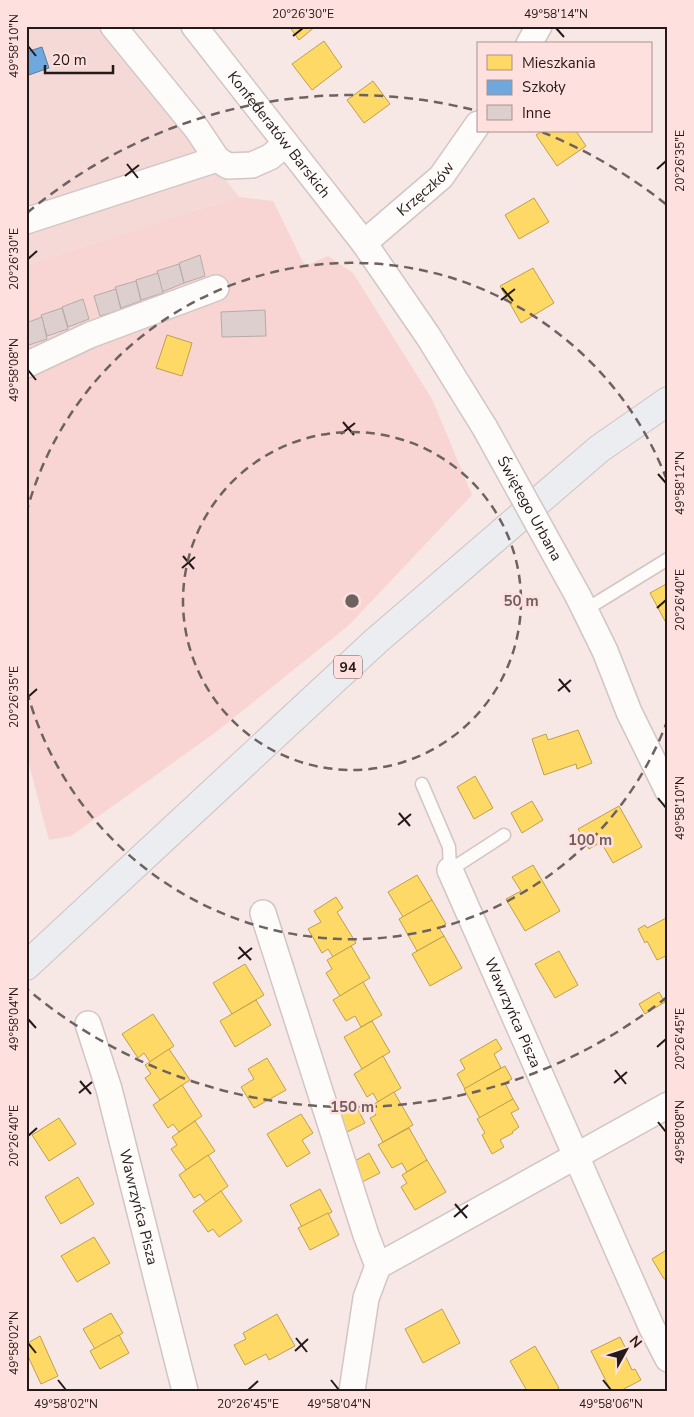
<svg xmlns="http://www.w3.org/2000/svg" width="694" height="1417" viewBox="0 0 694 1417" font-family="'Nunito Sans',sans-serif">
	<rect width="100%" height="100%" fill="#f7e7e5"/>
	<polygon fill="#f4d9d6" points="26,26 103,26 239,197 26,265"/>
	<polygon fill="#f8d5d2" points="239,197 273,201 305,266 328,256 353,273 432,399 472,495 348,626 216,732 71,836 49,840 26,753 26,265"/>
	<g fill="#ffd966" stroke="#bda04f">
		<polygon points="289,26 316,26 299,40"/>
		<polygon points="324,41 342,67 312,90 292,64"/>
		<polygon points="373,81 390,104 364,123 347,100"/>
		<polygon points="542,131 576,131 586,146 557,166 536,135"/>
		<polygon points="534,198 549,222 519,239 505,215"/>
		<polygon points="533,268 554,303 521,323 500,286"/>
		<polygon points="167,335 192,343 182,376 156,368"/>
		<polygon points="668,583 668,619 665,621 650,593"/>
		<polygon points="578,730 592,763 577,769 576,764 544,775 532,739 546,734 548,740"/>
		<polygon points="475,776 493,808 474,819 457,787"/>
		<polygon points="532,801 543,820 522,833 511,813"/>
		<polygon points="619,806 642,847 613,863 601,842 589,849 578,829"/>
		<polygon points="533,865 560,911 525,931 506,899 521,891 512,877"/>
		<polygon points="417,875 432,900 403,917 388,892"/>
		<polygon points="336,897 343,908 337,912 356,943 333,957 328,949 322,953 308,929 321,922 314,911"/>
		<polygon points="432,900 446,924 439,928 444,936 417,951 399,919"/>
		<polygon points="668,917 668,955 657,960 647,941 645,943 638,929 645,925 647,928"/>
		<polygon points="444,936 462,968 430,986 412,954"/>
		<polygon points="351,946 370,978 340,996 326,973 332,969 327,960"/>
		<polygon points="559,951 578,985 555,998 535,964"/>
		<polygon points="245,964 264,995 232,1014 213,983"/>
		<polygon points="363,982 382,1015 361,1027 355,1016 346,1021 333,1000"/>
		<polygon points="659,992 665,1002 645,1014 639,1004"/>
		<polygon points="256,1000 271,1025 235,1047 220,1021"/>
		<polygon points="153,1014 174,1046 150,1062 144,1053 138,1058 122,1034"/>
		<polygon points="372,1021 390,1052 362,1069 344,1037"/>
		<polygon points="496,1039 502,1049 494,1054 501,1068 465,1089 457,1074 465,1069 460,1060"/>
		<polygon points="169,1049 190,1080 160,1100 145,1078 151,1074 145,1065"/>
		<polygon points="383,1056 401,1088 378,1102 373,1093 367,1097 354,1074"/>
		<polygon points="267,1058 286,1090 254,1108 241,1087 254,1079 248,1069"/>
		<polygon points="505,1066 512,1079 505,1083 513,1099 480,1118 464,1089"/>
		<polygon points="182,1085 202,1116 179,1132 173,1124 168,1128 153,1105"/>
		<polygon points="394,1092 413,1125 383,1142 370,1118 376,1115 371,1106"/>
		<polygon points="513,1099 519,1109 511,1113 519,1127 512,1132 513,1133 500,1140 504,1147 492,1154 482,1135 485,1133 477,1119"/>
		<polygon points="354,1102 365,1123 345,1133 338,1111"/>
		<polygon points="301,1114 313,1133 302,1140 310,1153 287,1167 267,1134"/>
		<polygon points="59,1118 76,1144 49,1161 32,1135"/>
		<polygon points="195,1121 215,1151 186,1170 171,1149 177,1145 172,1137"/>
		<polygon points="409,1128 427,1160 407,1172 402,1163 392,1168 378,1145"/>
		<polygon points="369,1153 380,1173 360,1183 353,1162"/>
		<polygon points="208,1155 228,1186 206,1202 200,1194 194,1198 179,1175"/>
		<polygon points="427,1160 446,1192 415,1210 401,1187 407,1183 402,1175"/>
		<polygon points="78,1177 94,1204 61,1224 45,1197"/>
		<polygon points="320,1189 332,1212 302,1227 290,1205"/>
		<polygon points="221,1191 242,1221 219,1237 213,1229 208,1232 193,1211"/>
		<polygon points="328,1213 339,1235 310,1250 298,1228"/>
		<polygon points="94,1237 110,1263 77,1282 61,1256"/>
		<polygon points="668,1249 668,1278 664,1279 652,1259"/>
		<polygon points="442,1309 460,1343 423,1363 405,1329"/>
		<polygon points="111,1313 123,1333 95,1349 83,1329"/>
		<polygon points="277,1314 295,1346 269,1360 266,1354 245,1365 234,1345 246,1339 243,1333"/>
		<polygon points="119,1335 129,1353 100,1369 90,1351"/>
		<polygon points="40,1336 58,1376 41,1384 26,1352 26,1344"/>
		<polygon points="620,1337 627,1351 624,1353 632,1370 635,1369 641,1380 620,1391 611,1391 591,1351"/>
		<polygon points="535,1346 559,1388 554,1391 527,1391 510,1361"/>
	</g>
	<polygon fill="#6fa8dc" stroke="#587da2" points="42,47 49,68 26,76 26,52"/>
	<g fill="#dccfce" stroke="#b7aaa9">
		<polygon points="200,255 205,276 184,283 179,263"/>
		<polygon points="179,264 184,283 162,292 157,271"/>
		<polygon points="158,273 163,293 141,300 136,280"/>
		<polygon points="136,281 141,301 121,308 115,287"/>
		<polygon points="116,289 121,310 100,316 94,296"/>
		<polygon points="83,299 89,319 68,327 62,307"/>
		<polygon points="62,308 68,329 47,336 41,315"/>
		<polygon points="265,310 266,336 222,337 221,312"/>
		<polygon points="42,317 47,339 26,346 26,323"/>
	</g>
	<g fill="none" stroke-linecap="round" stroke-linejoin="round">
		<defs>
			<g id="service">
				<polyline points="585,610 668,559"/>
				<polyline points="422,784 449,847 450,870 504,835"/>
			</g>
			<g id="minor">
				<polyline points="113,26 197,129 217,159 228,166 252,165 270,157 286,144"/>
				<path id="s1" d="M 194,26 L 364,243 L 428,336 L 485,428"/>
				<polyline points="529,44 539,26"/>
				<polyline points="26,221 217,159"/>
				<path id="s2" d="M 364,243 L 441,177 L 478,124"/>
				<polyline points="26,365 90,335 216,288"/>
				<polyline points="578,596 605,651 629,712 668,791"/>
				<path id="s3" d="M 450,870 L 651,1326 L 668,1359"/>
				<polyline points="263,913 366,1235 378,1266"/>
				<path id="s4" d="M 88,1024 L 109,1089 L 185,1391"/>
				<polyline points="352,1391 366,1298 378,1266 668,1105"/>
			</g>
			<polyline id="primary" points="26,966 376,641 599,449 668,401"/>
		</defs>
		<use href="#service" stroke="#d1c6c4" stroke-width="15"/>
		<use href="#minor" stroke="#d1c6c4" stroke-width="28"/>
		<use href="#primary" stroke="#ccc4c3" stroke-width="30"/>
		<use href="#service" stroke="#fefbfb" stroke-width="12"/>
		<use href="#minor" stroke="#fefbfb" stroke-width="25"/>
		<use href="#primary" stroke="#ebedf1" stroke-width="28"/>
		<defs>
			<g id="minor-bridge">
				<path id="s5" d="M 485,428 L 578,596"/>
			</g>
		</defs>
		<use href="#minor-bridge" stroke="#d1c6c4" stroke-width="28" stroke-linecap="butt"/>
		<use href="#minor-bridge" stroke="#fefbfb" stroke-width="25"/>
	</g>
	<path fill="none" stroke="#241a19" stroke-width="2" d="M 556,28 L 564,37M 293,36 L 303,28M 28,46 L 36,56M 127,164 L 138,178M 657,169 L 666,161M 125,176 L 139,165M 28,259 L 37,251M 502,288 L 513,301M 501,300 L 515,289M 28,370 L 36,380M 343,422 L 354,435M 341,434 L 355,423M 658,474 L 666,483M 183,556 L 194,569M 182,568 L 195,557M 657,608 L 666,600M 559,679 L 570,692M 558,691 L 571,680M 28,697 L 37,689M 658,798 L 666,808M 399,813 L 410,826M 398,825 L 411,814M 239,947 L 251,960M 238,959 L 252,948M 28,1019 L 36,1028M 657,1047 L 666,1039M 615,1070 L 626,1084M 80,1081 L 91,1094M 614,1083 L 627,1072M 79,1093 L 92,1082M 658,1122 L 666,1132M 28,1136 L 37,1128M 455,1204 L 467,1218M 454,1217 L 468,1205M 296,1338 L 307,1352M 28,1343 L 36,1353M 295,1351 L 308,1339M 58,1380 L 66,1390M 331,1380 L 339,1390M 603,1380 L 611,1390M 248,1390 L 258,1381"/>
	<g fill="none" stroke="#6e6260" stroke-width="2.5" stroke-dasharray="9 6">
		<circle cx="352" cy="601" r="169"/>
		<path d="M668 719A337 337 0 0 1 26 688M26 514A337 337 0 0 1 668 483"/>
		<path d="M667 997A506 506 0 0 1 27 989M27 213A506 506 0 0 1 474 110M542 132A506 506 0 0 1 667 205"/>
	</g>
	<g text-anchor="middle" stroke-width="5" stroke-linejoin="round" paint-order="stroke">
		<rect fill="#fee1de" stroke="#655654" stroke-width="1" x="334" y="655.5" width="28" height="23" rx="4"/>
		<g font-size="14" font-weight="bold" fill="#241a19">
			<text x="348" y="672">94</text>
		</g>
		<g font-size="15" fill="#241a19" stroke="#fee1de">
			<text dy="5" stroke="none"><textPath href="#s1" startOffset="138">Konfederatów Barskich</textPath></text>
			<text dy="5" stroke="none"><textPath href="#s2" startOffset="82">Krzęczków</textPath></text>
			<text dy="5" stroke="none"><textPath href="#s5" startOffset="92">Świętego Urbana</textPath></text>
			<text dy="5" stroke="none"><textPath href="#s3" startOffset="156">Wawrzyńca Pisza</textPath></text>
			<text dy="5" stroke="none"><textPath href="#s4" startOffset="190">Wawrzyńca Pisza</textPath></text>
		</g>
	</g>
	<circle cx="352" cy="601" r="8" fill="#6e6260" stroke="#fee1de" stroke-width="2.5"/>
	<g font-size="15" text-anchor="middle" font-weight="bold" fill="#6e6260" stroke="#fee1de" stroke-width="5" stroke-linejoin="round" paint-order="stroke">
		<text x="521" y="606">50 m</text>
		<text x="590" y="845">100 m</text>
		<text x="352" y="1112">150 m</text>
	</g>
	<rect width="694" height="1417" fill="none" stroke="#fee1de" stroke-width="55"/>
	<rect x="477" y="42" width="175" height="90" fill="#fee1de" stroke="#a7918f"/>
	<rect x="487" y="55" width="25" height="15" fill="#ffd966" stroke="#a7918f"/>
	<text x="522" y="68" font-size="15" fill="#241a19">Mieszkania</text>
	<rect x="487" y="80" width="25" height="15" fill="#6fa8dc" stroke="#a7918f"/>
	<text x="522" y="92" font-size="15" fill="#241a19">Szkoły</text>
	<rect x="487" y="105" width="25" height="15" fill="#dccfce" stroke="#a7918f"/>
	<text x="522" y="118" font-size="15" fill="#241a19">Inne</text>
	<g transform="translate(626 1350) rotate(50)" stroke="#fee1de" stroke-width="4" paint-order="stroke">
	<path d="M0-4L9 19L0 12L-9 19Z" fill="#241a19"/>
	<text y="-8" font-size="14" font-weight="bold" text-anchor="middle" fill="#241a19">N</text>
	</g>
	<path d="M45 65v8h68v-8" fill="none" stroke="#241a19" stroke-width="2.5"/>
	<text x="52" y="65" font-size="15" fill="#241a19" stroke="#fee1de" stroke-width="4" paint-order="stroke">20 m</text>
	<rect x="28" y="28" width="638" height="1362" fill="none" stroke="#241a19" stroke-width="2"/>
	<g font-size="12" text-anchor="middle" fill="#241a19">
		<text x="303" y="18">20°26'30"E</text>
		<text x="556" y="18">49°58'14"N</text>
		<text transform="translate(14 46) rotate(-90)" y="4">49°58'10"N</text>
		<text transform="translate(680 161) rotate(-90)" y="4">20°26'35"E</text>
		<text transform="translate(14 259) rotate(-90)" y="4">20°26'30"E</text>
		<text transform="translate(14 370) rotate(-90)" y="4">49°58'08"N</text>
		<text transform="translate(680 483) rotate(-90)" y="4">49°58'12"N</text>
		<text transform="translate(680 600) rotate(-90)" y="4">20°26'40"E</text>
		<text transform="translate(14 697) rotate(-90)" y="4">20°26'35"E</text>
		<text transform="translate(680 808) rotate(-90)" y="4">49°58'10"N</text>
		<text transform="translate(14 1019) rotate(-90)" y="4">49°58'04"N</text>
		<text transform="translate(680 1039) rotate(-90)" y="4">20°26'45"E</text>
		<text transform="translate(680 1132) rotate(-90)" y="4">49°58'08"N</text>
		<text transform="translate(14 1136) rotate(-90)" y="4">20°26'40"E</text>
		<text transform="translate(14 1343) rotate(-90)" y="4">49°58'02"N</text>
		<text x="66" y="1408">49°58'02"N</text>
		<text x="248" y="1408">20°26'45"E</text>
		<text x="339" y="1408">49°58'04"N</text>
		<text x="611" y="1408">49°58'06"N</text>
	</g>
</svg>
